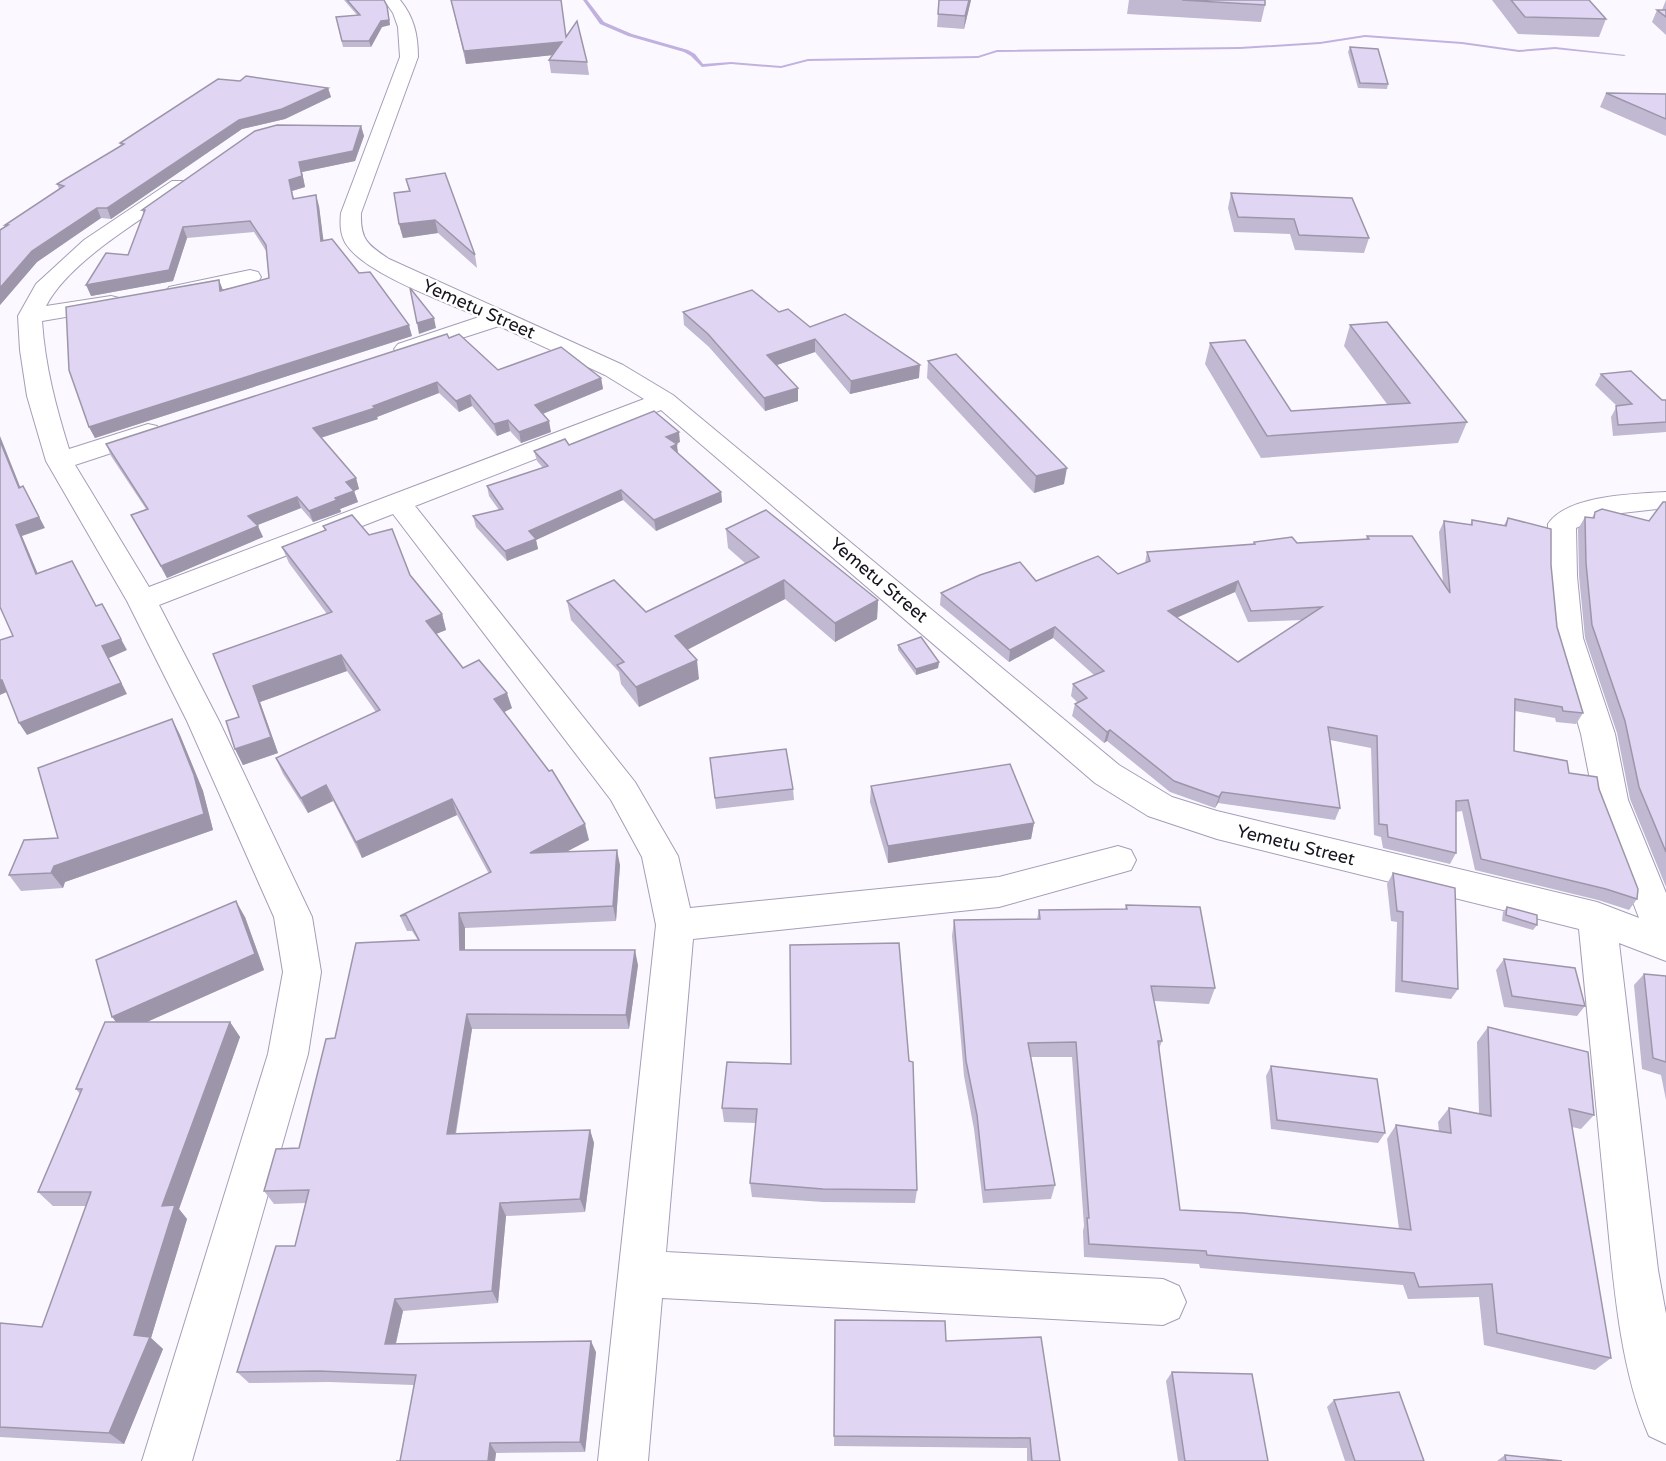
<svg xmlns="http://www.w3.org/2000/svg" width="1666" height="1461" viewBox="0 0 1666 1461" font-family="'Varela Round',sans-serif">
	<rect width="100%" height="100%" fill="#fbf9ff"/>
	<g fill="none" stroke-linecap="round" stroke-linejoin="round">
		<polygon fill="#c1b1df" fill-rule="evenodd" points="583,0 587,0 604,22 632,34 688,50 695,54 703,64 731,62 781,66 808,59 978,56 997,50 1240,47 1320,42 1365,35 1462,42 1519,50 1555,47 1626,55 1624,56 1555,49 1519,52 1462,44 1365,37 1320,44 1240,49 997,52 978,58 808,61 781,68 731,64 702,67 691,56 684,52 628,36 600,24"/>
		<defs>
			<g id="minor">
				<path d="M 384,0 L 400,0 C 414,17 418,35 418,57 L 361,213 C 360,240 368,245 389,259 L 623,365 L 673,395 L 1119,765 L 1172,797 L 1217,811 L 1597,902 L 1639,918 L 1594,800 L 1581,734 L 1553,638 L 1547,576 L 1548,524 C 1567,495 1634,494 1666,492 L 1666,508 L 1604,515 L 1576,528 L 1577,576 L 1583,638 L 1615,734 L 1628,800 L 1666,893 L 1666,961 L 1619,943 L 1658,1270 L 1666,1314 L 1666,1444 L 1649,1436 C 1618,1364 1613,1274 1605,1196 C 1596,1107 1588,1018 1579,929 L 1217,839 L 1148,816 L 1095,783 L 661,410 L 415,506 L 635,782 L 678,856 L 690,908 L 999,877 L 1118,846 L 1131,850 L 1136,860 L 1131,870 L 999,907 L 693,939 L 666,1252 L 1163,1279 L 1179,1286 L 1186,1302 L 1179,1318 L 1163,1325 L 662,1298 L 648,1461 L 598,1461 L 656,925 L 642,857 L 611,800 L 393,514 L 159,605 L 219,721 L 312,917 L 321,972 L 308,1054 L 192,1461 L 142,1461 L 268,1054 L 283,972 L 274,917 L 187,721 L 127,601 L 46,461 L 27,396 L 20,350 L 18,316 L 36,284 L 84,240 L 172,181 L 186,181 L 189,185 L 186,189 C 144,218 69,261 46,306 L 111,296 L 119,298 L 122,303 L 119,308 L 42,321 C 45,366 56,407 69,449 L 148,424 L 157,426 L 161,432 L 157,438 L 75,465 L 149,587 L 644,399 L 605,375 L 499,326 L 406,356 L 398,354 L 394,349 L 398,344 L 479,317 C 446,302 365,274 346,244 C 340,234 340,224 341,213 L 400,57 L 398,27 L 393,13 Z"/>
				<polygon points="250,270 258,272 261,277 258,282 177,299 169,297 166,292 169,287"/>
			</g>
		</defs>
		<use href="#minor" stroke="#a69db8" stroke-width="2"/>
		<use href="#minor" fill="#fff" fill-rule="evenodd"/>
	</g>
	<g fill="#c1b8d1" fill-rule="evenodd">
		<polygon points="344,0 384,0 388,11 390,25 382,27 371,47 343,47 336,17 357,15"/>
		<polygon points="451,0 561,0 566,37 587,62 589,75 551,73 549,60 552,55 466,64"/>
		<polygon points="939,0 971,0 964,29 937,27"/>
		<polygon points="1129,0 1265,0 1265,5 1261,22 1127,14"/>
		<polygon points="1492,0 1589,0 1606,19 1599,37 1518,34"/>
		<polygon points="1666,0 1666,35 1652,22 1657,10 1662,10"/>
		<polygon points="1350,47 1388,84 1387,89 1358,88 1348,52"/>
		<polygon points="240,81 328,88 331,97 285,119 242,129 111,219 101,218 37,262 0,305 0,230 6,226 5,225 59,189 57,184 121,146 120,143"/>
		<polygon points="1606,93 1666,94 1666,136 1600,107"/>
		<polygon points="361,126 364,136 355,161 302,172 305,187 292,191 294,199 319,206 323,241 359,273 412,336 95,438 89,427 219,280 223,290 269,278 266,251 254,232 187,238 173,281 91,296 128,255 144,214 142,210"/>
		<polygon points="406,179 475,255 477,268 438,233 403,238 399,224 409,191"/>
		<polygon points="1231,193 1369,238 1364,253 1295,250 1290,234 1234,232 1228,208"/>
		<polygon points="683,312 779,312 919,378 850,394 815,352 777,365 798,401 765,411 709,347 684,325"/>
		<polygon points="1350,325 1467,422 1458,443 1261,458 1205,364 1210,343 1291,411 1387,404 1344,346"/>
		<polygon points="449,338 498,370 601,378 603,389 543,414 551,432 521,443 510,431 497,436 472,406 459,412 439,393 377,417 378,419 321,438 356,478 359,489 354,491 358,502 340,509 341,512 313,522 301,508 257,525 263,537 167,578 131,515 146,509 111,456 106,444"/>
		<polygon points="928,361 1064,484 1034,493 927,378"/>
		<polygon points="1601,374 1662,400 1666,400 1666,432 1613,436 1611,417 1617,406 1595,385"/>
		<polygon points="680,442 676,444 678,454 721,492 722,502 656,531 623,500 536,540 538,549 507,561 476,527 473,516 499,510 489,496 487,486 543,468 537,461 534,451 569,445"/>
		<polygon points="1666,502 1666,887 1630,799 1617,733 1585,638 1579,576 1578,529 1585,517 1592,518 1595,512 1649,521"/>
		<path d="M 1508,518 L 1551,565 L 1557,627 L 1583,713 L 1576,724 L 1556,722 L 1555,718 L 1515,711 L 1514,751 L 1569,773 L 1599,789 L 1637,899 L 1629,910 L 1598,900 L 1475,870 L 1462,811 L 1456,812 L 1456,853 L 1450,864 L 1383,848 L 1381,837 L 1374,835 L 1371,748 L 1330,740 L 1340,808 L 1335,820 L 1218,803 L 1215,808 L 1170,792 L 1107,741 L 1104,743 L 1072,716 L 1075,704 L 1078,703 L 1071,696 L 1073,684 L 1094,675 L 1053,638 L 1009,662 L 940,605 L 941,593 L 1036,581 L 1118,574 L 1145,563 L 1147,552 L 1253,544 L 1254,542 L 1297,543 L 1366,539 L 1367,536 L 1443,583 L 1439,532 L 1444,521 L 1470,525 L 1472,520 L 1504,525 ZM 1235,592 L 1248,622 L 1303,620 L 1238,662 L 1177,617 Z"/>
		<polygon points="323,526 369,535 410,575 442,614 446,630 436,634 463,668 512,708 504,712 589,840 566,852 620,865 616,921 465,928 465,950 638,965 629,1029 472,1029 456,1134 590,1130 594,1143 585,1212 506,1216 498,1303 403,1311 396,1344 596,1352 585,1452 496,1453 495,1461 396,1461 400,1461 414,1385 329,1382 249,1383 237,1372 295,1246 306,1203 274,1204 264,1191 299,1148 335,1038 418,940 412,931 407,931 400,916 489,874 457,815 362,858 333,801 308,813 283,774 276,758 376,712 347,671 260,702 278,753 243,765 235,749 239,717 327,614 289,563 282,547 325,530"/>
		<polygon points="726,529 878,600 877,619 835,642 785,599 687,650 699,679 639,707 621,684 619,672 571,620 567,601 646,612 745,563 728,548"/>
		<polygon points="898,645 939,662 938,668 916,675 898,650"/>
		<polygon points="172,719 180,735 203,791 213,830 65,882 63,888 21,891 9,875 58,838"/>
		<polygon points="710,758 793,789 794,800 716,809"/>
		<polygon points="871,786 1034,823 1031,839 888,863 870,802"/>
		<polygon points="1393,873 1458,989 1451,999 1395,992 1397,922 1391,921 1387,884"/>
		<polygon points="1126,905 1215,988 1209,1004 1154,1001 1162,1041 1159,1049 1180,1210 1399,1229 1387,1139 1396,1125 1439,1132 1438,1122 1449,1108 1479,1114 1477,1042 1488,1027 1594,1115 1581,1129 1572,1127 1611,1358 1595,1370 1484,1345 1479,1297 1408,1299 1403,1285 1200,1268 1199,1264 1084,1257 1083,1231 1084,1226 1072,1057 1031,1057 1055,1185 1051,1199 983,1203 974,1129 964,1076 952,936 954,920 1037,919 1039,910 1125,909"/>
		<polygon points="1507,907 1537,925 1533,930 1502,921 1503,912"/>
		<polygon points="245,917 264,970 147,1022 230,1022 240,1037 179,1209 187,1219 151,1338 163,1349 124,1444 0,1437 0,1323 42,1327 86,1206 53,1206 38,1192 80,1094 76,1089 116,1022"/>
		<polygon points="1504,959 1585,1006 1577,1016 1504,1007 1496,970"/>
		<polygon points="1644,974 1666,976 1666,1100 1661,1075 1642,1069 1634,985"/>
		<polygon points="727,1062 917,1190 915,1203 823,1202 752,1197 750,1183 756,1123 724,1122 722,1108"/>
		<polygon points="1271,1066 1385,1133 1378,1143 1271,1129 1266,1076"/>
		<polygon points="835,1320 946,1341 1060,1461 1027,1461 1027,1448 834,1446"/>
		<polygon points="1172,1372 1268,1461 1178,1461 1166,1381"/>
		<polygon points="1334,1400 1424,1461 1345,1461 1327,1407"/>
		<polygon points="1505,1455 1562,1461 1497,1461"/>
	</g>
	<g fill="#9d96aa">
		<polygon points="969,0 971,0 964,29 965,16"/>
		<polygon points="387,6 390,25 382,27 371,47 369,41 381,21"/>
		<polygon points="562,42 564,54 466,64 464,51"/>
		<polygon points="328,88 331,97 285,119 242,129 111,219 107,208 239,120"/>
		<polygon points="361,126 364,136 355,161 302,172 305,187 292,191 296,209 289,180 299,162"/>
		<polygon points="316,195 319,206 325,252 321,241"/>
		<polygon points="97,208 101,218 37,262 0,305 0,288 32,251"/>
		<polygon points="435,220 438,233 403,238 399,224"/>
		<polygon points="183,227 187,238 173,281 91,296 86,285"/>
		<polygon points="219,280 223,291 220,291"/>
		<polygon points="434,318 436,328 419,334 417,323"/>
		<polygon points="409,325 412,336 95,438 89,427"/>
		<polygon points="815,339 815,352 768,368 767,355"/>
		<polygon points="920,365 919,378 850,394 851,381"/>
		<polygon points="601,378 603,389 537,416 535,405"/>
		<polygon points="437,382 439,393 377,417 378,419 317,439 313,428"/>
		<polygon points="798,388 798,401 765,411 764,398"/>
		<polygon points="470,395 472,406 459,412 456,401"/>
		<polygon points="508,420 510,431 497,436 494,424"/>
		<polygon points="549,421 551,432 521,443 519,432"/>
		<polygon points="679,432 680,442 667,447 666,437"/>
		<polygon points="0,436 25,499 19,488 0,441"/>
		<polygon points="677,444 678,454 671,447"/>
		<polygon points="1067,468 1064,484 1034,493 1036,476"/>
		<polygon points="356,478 359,489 354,491 358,502 340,509 341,512 313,522 309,511 346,482"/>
		<polygon points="23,486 45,528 22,536 43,586 36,574 16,525"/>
		<polygon points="621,490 623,500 536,540 538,549 507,561 505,551 529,531"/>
		<polygon points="721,492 722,502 656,531 654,520"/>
		<polygon points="297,497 301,508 253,527 248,516"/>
		<polygon points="258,526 263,537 167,578 161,566"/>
		<polygon points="784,580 785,599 677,655 675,636"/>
		<polygon points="1238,581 1235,592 1165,623 1168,611"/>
		<polygon points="878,600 877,619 835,642 835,623"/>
		<polygon points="102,604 127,650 109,658 127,694 27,735 19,723 102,646"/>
		<polygon points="442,614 446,630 431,636 426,621"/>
		<polygon points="1055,627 1053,638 1009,662 1010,650"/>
		<polygon points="341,655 347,671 260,702 278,753 243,765 235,749 253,686"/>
		<polygon points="697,660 699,679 639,707 636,687"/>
		<polygon points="939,662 938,668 916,675 916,669"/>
		<polygon points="0,680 2,680 9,691 0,695"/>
		<polygon points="507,693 512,708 499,715 494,699"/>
		<polygon points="172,719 180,735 203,791 213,830 65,882 63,888 51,873 54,866"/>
		<polygon points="1110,730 1107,741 1104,743 1107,732"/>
		<polygon points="326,785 333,801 308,813 301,798"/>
		<polygon points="1222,792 1218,803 1215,808 1219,797"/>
		<polygon points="452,799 457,815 362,858 356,842"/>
		<polygon points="1034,823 1031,839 888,863 888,846"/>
		<polygon points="585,824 589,840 535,868 530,853"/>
		<polygon points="617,850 620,865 616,921 613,906"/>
		<polygon points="236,901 245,917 264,970 124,1032 112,1017"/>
		<polygon points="459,913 465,928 465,965 460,950"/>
		<polygon points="635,950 638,965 629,1029 626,1015"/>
		<polygon points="467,1014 472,1029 453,1148 447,1134"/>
		<polygon points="230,1022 240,1037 179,1209 187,1219 151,1338 163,1349 124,1444 109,1433 134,1335 162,1206"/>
		<polygon points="590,1130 594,1143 585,1212 580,1199"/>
		<polygon points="500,1203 506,1216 498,1303 492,1291"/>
		<polygon points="395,1299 403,1311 393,1355 385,1344"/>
		<polygon points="591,1341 596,1352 585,1452 580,1442"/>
		<polygon points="490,1443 496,1453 495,1461 488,1461"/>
	</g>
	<g fill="#e0d6f3" stroke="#9d96aa" stroke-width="1.5" fill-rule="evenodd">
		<polygon points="347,0 384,0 387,6 389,20 381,21 369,41 342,41 336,17 360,15"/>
		<polygon points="451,0 561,0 566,37 577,21 587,62 549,60 562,42 464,51"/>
		<polygon points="939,0 969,0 965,16 938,14"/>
		<polygon points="1182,0 1265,0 1265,5"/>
		<polygon points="1511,0 1589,0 1606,19 1525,17"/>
		<polygon points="1657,10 1666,10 1666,17"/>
		<polygon points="1350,47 1378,49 1388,84 1360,83"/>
		<polygon points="246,76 328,88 282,109 239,120 107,208 97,208 32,251 0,288 0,230 8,225 5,225 64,186 57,184 124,144 120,143 218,79 240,81"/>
		<polygon points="1606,93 1666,94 1666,119"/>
		<polygon points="277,125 361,126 353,151 299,162 302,176 289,180 293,199 316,195 321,241 332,239 359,273 370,272 409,325 89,427 69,370 66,307 219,280 220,291 269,278 266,245 250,221 183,227 169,270 86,285 106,253 128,255 145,210 142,210 255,131"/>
		<polygon points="445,173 475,255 435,220 399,224 394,193 410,191 406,179"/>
		<polygon points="1231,193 1352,198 1369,238 1299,235 1294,219 1238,217"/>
		<polygon points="410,288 434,318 417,323"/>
		<polygon points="752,290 779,312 788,309 810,327 845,314 920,365 851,381 815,339 767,355 798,388 764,398 708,334 683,312"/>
		<polygon points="1387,322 1467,422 1267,436 1210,343 1245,340 1291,411 1410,403 1350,325"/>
		<polygon points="447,334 449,338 459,334 498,370 561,347 601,378 535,405 549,421 519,432 508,420 494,424 470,395 456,401 437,382 373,406 375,408 313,428 356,478 346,482 354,491 335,498 337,500 309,511 297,497 248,516 258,526 161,566 131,515 148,509 106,444"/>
		<polygon points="956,354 1067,468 1036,476 928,361"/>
		<polygon points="1631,371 1662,400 1666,400 1666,422 1618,425 1616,406 1632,404 1601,374"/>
		<polygon points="654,411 679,432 666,437 677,444 671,447 721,492 654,520 621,490 529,531 536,539 505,551 473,516 503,509 487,486 548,466 534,451 565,439 569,445"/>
		<polygon points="0,441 19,488 23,486 39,517 16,525 36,574 72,561 96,606 102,604 121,639 102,646 121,683 19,723 2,680 0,680 0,640 13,636 0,607"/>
		<polygon points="1663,502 1666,502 1666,852 1639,787 1625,721 1592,625 1586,563 1585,517 1594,518 1595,512 1602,509 1649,521"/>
		<polygon points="766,510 878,600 835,623 784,580 675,636 697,660 636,687 617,665 624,662 567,601 614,580 646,612 759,557 726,529"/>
		<polygon points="352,515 369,535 392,529 410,575 442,614 426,621 463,668 479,660 507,693 494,699 549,771 552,770 585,824 530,853 617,850 613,906 459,913 460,950 635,950 626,1015 467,1014 447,1134 590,1130 580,1199 500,1203 492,1291 395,1299 385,1344 591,1341 580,1442 490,1443 488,1461 396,1461 400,1461 416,1375 319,1371 237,1372 276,1246 295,1246 309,1190 264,1191 276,1149 299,1148 326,1039 335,1038 356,943 419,940 406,915 400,916 491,872 452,799 356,842 326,785 301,798 276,758 380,710 341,655 253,686 271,737 235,749 226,721 239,717 213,654 332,612 282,547 326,530 323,526"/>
		<path d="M 1508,518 L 1551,529 L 1551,565 L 1557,627 L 1583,713 L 1563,711 L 1562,707 L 1515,699 L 1514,751 L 1567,761 L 1569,773 L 1597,777 L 1599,789 L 1638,889 L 1637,899 L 1606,889 L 1481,859 L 1468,800 L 1456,801 L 1456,853 L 1388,837 L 1387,825 L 1379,824 L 1377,736 L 1328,727 L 1340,808 L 1222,792 L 1219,797 L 1174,781 L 1110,730 L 1107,732 L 1075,704 L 1087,698 L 1073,684 L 1104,671 L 1055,627 L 1010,650 L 941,593 L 980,575 L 1020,562 L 1036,581 L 1098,556 L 1118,574 L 1150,561 L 1147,552 L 1255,544 L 1254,542 L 1292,537 L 1297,543 L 1369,539 L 1367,536 L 1412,536 L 1450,593 L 1444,521 L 1472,525 L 1472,520 L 1506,526 ZM 1238,581 L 1251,611 L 1322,607 L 1238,662 L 1168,611 Z"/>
		<polygon points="921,637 939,662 916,669 898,645"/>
		<polygon points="172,719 194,775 204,814 54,866 51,873 9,875 24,840 58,838 38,768"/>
		<polygon points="786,749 793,789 715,798 710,758"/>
		<polygon points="1010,764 1034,823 888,846 871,786"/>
		<polygon points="1393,873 1455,888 1458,989 1402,981 1403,912 1397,911"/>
		<polygon points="236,901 255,954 112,1017 96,960"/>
		<polygon points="1126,905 1200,907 1215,988 1151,986 1162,1041 1158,1041 1180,1210 1243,1213 1411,1230 1396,1125 1451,1133 1449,1108 1491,1116 1488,1027 1588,1052 1594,1115 1569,1109 1611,1358 1497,1333 1492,1284 1419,1287 1414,1273 1207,1255 1206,1251 1089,1244 1087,1218 1089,1218 1076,1042 1028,1043 1055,1185 985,1190 977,1115 966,1061 954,920 1040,919 1039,910 1127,909"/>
		<polygon points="1507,907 1537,915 1537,925 1506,915"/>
		<polygon points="899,943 909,1061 913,1062 917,1190 823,1189 750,1183 757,1109 722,1108 727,1062 791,1064 790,945"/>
		<polygon points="1504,959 1575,968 1585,1006 1512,996"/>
		<polygon points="1644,974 1666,976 1666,1062 1653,1058"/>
		<polygon points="105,1022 230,1022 162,1206 175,1205 134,1335 150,1337 109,1433 0,1427 0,1323 42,1327 91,1192 38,1192 82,1089 76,1089"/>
		<polygon points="1271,1066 1377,1079 1385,1133 1277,1120"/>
		<polygon points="835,1320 945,1321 946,1341 1041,1337 1060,1461 1032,1461 1030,1438 834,1436"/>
		<polygon points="1172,1372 1252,1374 1268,1461 1185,1461"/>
		<polygon points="1399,1392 1424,1461 1355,1461 1334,1400"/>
		<polygon points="1505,1455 1562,1461 1506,1461"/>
	</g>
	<g text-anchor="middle" stroke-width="5" stroke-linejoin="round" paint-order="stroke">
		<g font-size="18" fill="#16131d" stroke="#fff">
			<text transform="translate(479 309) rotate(24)" y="6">Yemetu Street</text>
			<text transform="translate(879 580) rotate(40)" y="6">Yemetu Street</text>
			<text transform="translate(1296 845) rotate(14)" y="6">Yemetu Street</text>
		</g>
	</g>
</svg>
